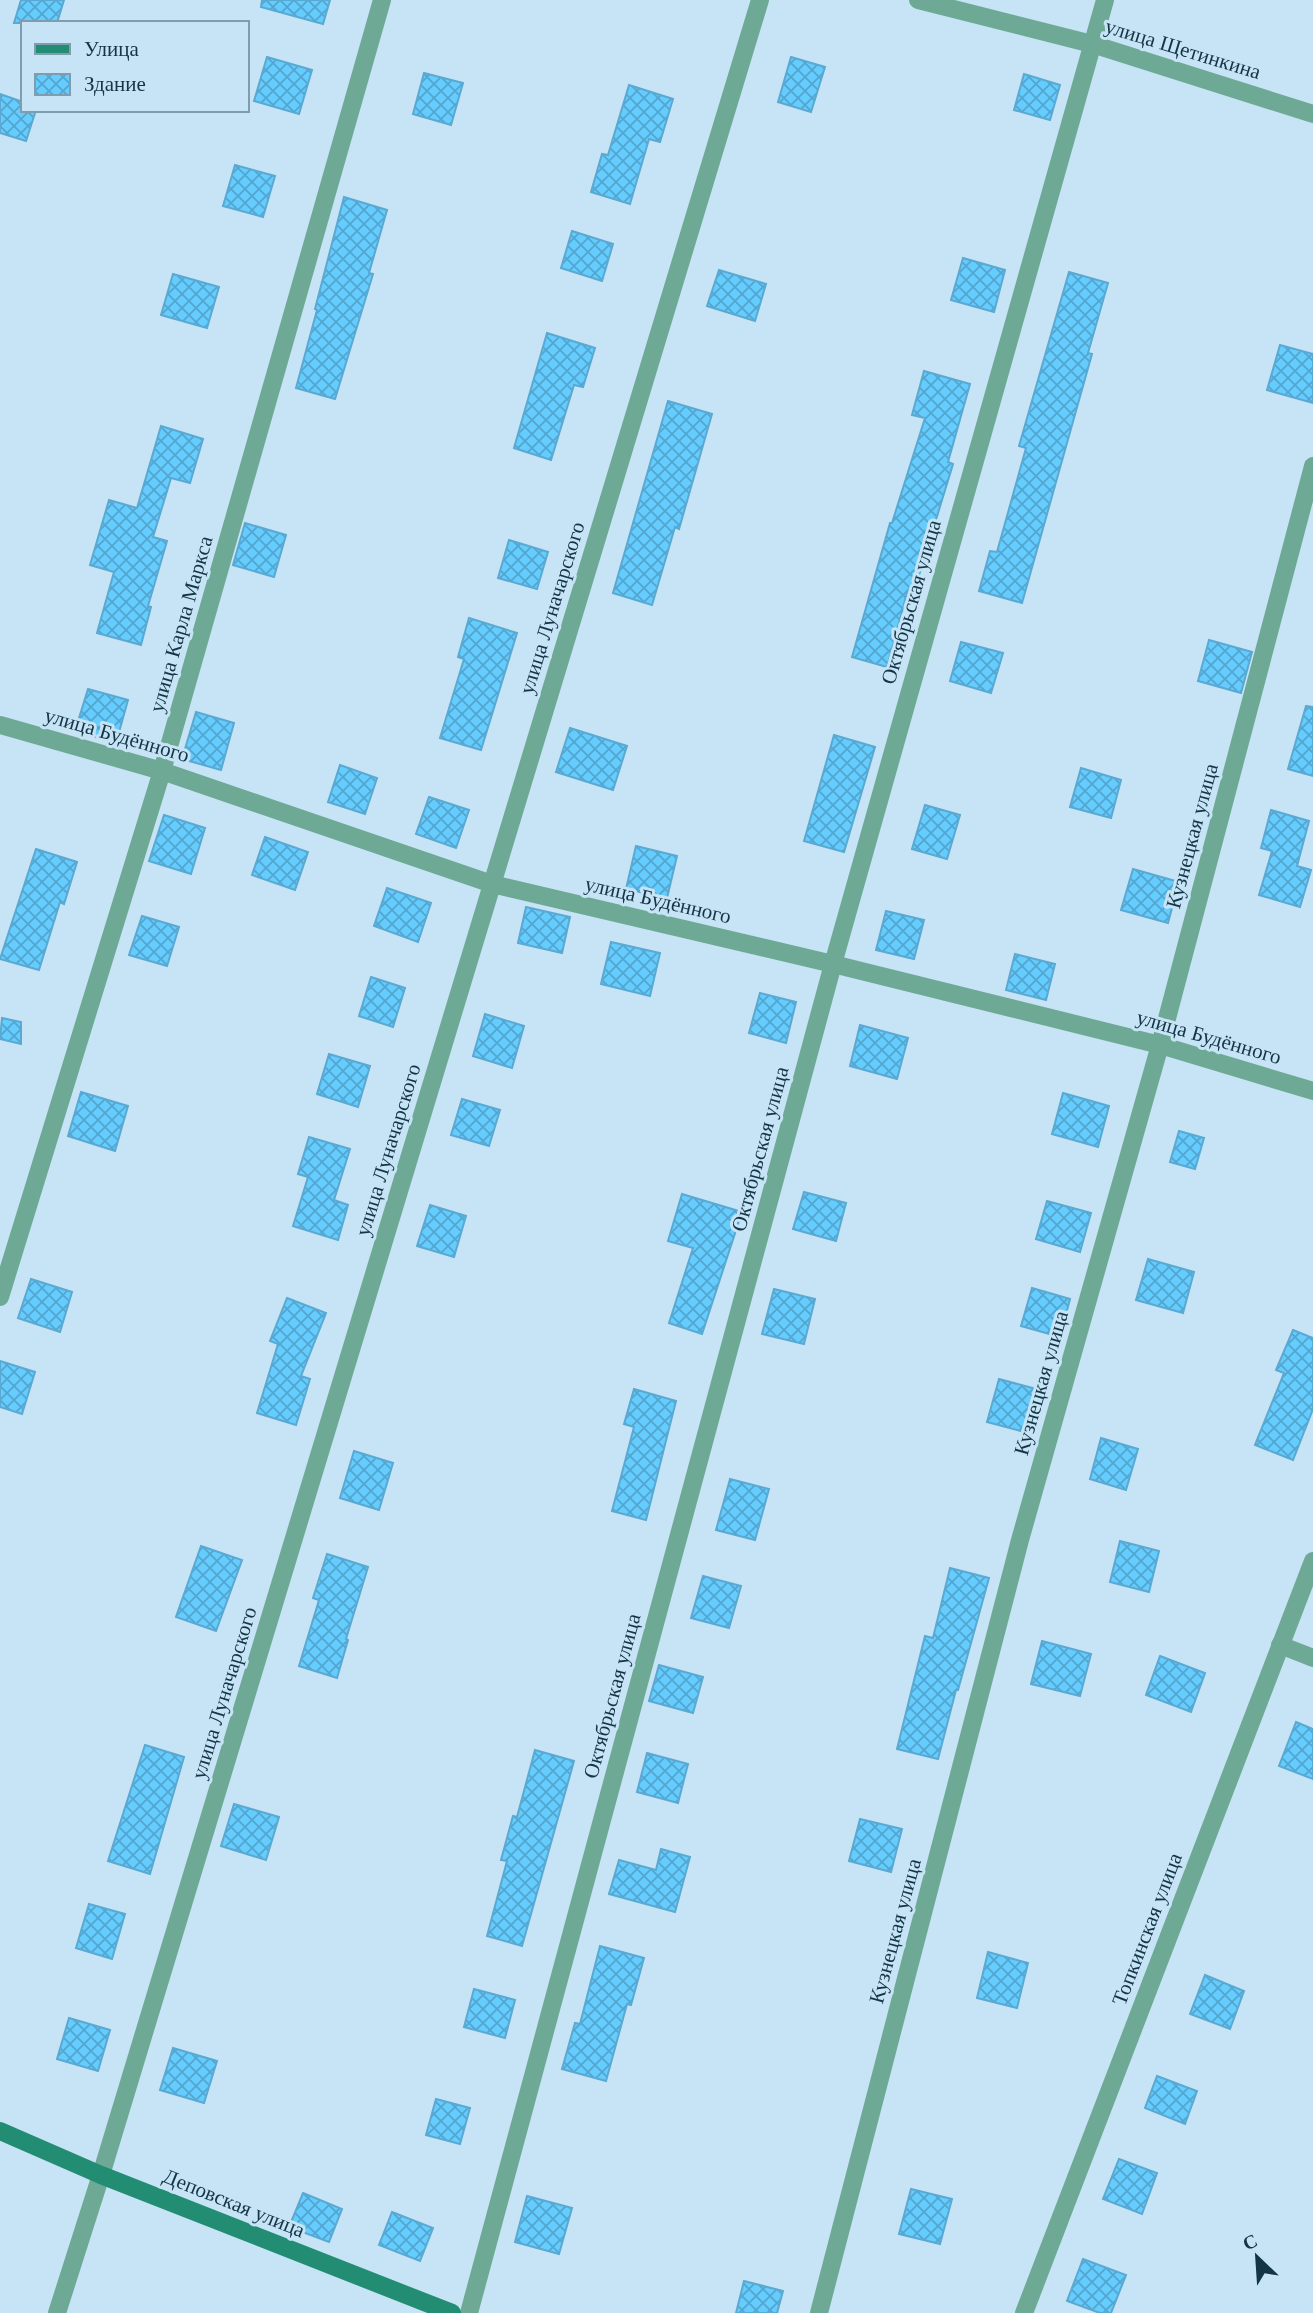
<svg xmlns="http://www.w3.org/2000/svg" width="1313" height="2313" viewBox="0 0 1313 2313" font-family="Georgia,serif">
	<defs>
		<pattern id="building-cross-hatch" width="8" height="8" patternUnits="userSpaceOnUse" patternTransform="scale(1.75)"><rect width="8" height="8" fill="#65ccfe"/><path d="M0 0l8 8M0 8l8-8" fill="none" stroke="#52a6cf"/></pattern>
	</defs>
	<rect width="100%" height="100%" fill="#c6e4f5"/>
	<g fill="url(#building-cross-hatch)" stroke="#59a9d2" stroke-width="2">
		<polygon points="21,0 64,0 57,23 14,23"/>
		<polygon points="262,0 330,0 323,24 261,7"/>
		<polygon points="267,57 312,70 299,114 254,101"/>
		<polygon points="791,57 825,67 811,112 778,102"/>
		<polygon points="424,73 463,83 451,125 413,114"/>
		<polygon points="1024,74 1060,85 1050,120 1014,110"/>
		<polygon points="629,85 673,99 660,142 649,139 630,204 591,192 602,154 608,155"/>
		<polygon points="0,94 23,102 23,110 36,110 26,141 0,133"/>
		<polygon points="235,165 275,176 263,217 223,206"/>
		<polygon points="344,197 387,210 369,273 373,274 335,399 296,388 317,310 315,309"/>
		<polygon points="572,231 613,244 602,281 561,268"/>
		<polygon points="963,258 1005,270 994,312 951,300"/>
		<polygon points="719,270 766,284 755,321 707,306"/>
		<polygon points="1069,272 1108,283 1088,353 1092,354 1022,603 979,591 990,551 997,552 1026,448 1019,446"/>
		<polygon points="173,274 219,287 207,328 161,315"/>
		<polygon points="547,333 595,348 583,387 574,385 551,460 514,448"/>
		<polygon points="1280,345 1313,354 1313,403 1267,390"/>
		<polygon points="924,371 970,384 948,462 953,464 913,595 907,593 887,667 852,657 890,523 892,523 925,418 912,415"/>
		<polygon points="668,401 712,414 679,529 675,527 652,605 613,593"/>
		<polygon points="161,426 203,439 190,483 171,478 153,537 167,541 148,606 151,607 141,645 97,633 114,572 90,565 109,500 137,508"/>
		<polygon points="245,523 286,535 274,577 233,565"/>
		<polygon points="509,540 548,552 537,589 498,578"/>
		<polygon points="469,618 517,633 481,750 440,738 464,659 458,657"/>
		<polygon points="1209,640 1252,652 1241,693 1198,681"/>
		<polygon points="961,642 1003,653 991,693 950,681"/>
		<polygon points="88,689 128,700 116,743 75,731"/>
		<polygon points="1306,706 1313,707 1313,776 1288,769"/>
		<polygon points="196,712 234,723 221,770 182,759"/>
		<polygon points="570,728 627,746 613,790 556,772"/>
		<polygon points="834,735 875,747 844,852 804,841"/>
		<polygon points="340,765 377,778 365,814 328,802"/>
		<polygon points="1081,768 1121,780 1111,818 1070,807"/>
		<polygon points="429,797 469,810 456,848 416,834"/>
		<polygon points="925,805 960,815 947,859 912,849"/>
		<polygon points="1271,810 1309,821 1297,866 1311,870 1300,907 1259,895 1272,851 1261,848"/>
		<polygon points="164,815 205,828 191,874 149,861"/>
		<polygon points="265,837 308,852 295,890 252,875"/>
		<polygon points="636,846 677,856 667,898 626,889"/>
		<polygon points="36,849 77,862 64,904 60,902 39,970 0,959"/>
		<polygon points="1133,869 1179,882 1168,923 1121,910"/>
		<polygon points="387,888 431,903 418,942 374,926"/>
		<polygon points="526,907 570,917 562,953 518,943"/>
		<polygon points="886,911 924,920 914,959 876,950"/>
		<polygon points="142,916 179,927 167,966 129,955"/>
		<polygon points="611,942 660,953 650,996 601,984"/>
		<polygon points="1015,954 1055,964 1046,1000 1006,990"/>
		<polygon points="371,977 405,988 393,1027 359,1016"/>
		<polygon points="760,993 796,1002 786,1043 749,1033"/>
		<polygon points="485,1014 524,1026 512,1068 473,1056"/>
		<polygon points="2,1018 21,1022 21,1044 0,1039"/>
		<polygon points="860,1025 908,1038 897,1079 850,1066"/>
		<polygon points="329,1054 370,1066 358,1107 317,1094"/>
		<polygon points="81,1092 128,1106 115,1151 68,1136"/>
		<polygon points="1063,1093 1109,1106 1098,1147 1052,1134"/>
		<polygon points="462,1099 500,1110 489,1146 451,1135"/>
		<polygon points="1179,1131 1204,1138 1195,1169 1170,1162"/>
		<polygon points="309,1137 350,1149 334,1200 348,1205 338,1240 293,1226 308,1177 298,1174"/>
		<polygon points="804,1192 846,1203 836,1241 793,1229"/>
		<polygon points="682,1194 742,1212 702,1334 669,1323 693,1248 668,1241"/>
		<polygon points="1047,1201 1091,1213 1080,1252 1036,1239"/>
		<polygon points="430,1205 466,1216 454,1257 417,1246"/>
		<polygon points="1148,1259 1194,1272 1183,1313 1136,1300"/>
		<polygon points="31,1279 72,1292 60,1332 18,1318"/>
		<polygon points="1032,1288 1070,1299 1060,1337 1021,1326"/>
		<polygon points="774,1289 815,1299 804,1344 762,1334"/>
		<polygon points="287,1298 326,1313 301,1376 310,1379 296,1425 257,1413 278,1344 270,1341"/>
		<polygon points="1293,1330 1313,1338 1313,1409 1293,1460 1255,1445 1284,1373 1276,1370"/>
		<polygon points="0,1361 35,1372 22,1414 0,1407"/>
		<polygon points="999,1379 1040,1390 1028,1433 987,1422"/>
		<polygon points="634,1389 676,1401 646,1520 612,1511 634,1427 624,1424"/>
		<polygon points="1101,1438 1138,1449 1126,1490 1090,1479"/>
		<polygon points="354,1451 393,1463 379,1510 340,1498"/>
		<polygon points="730,1479 769,1489 755,1540 716,1530"/>
		<polygon points="1120,1541 1159,1551 1149,1592 1110,1582"/>
		<polygon points="201,1546 242,1560 216,1631 176,1617"/>
		<polygon points="327,1554 368,1567 346,1639 348,1640 337,1678 299,1666 319,1600 313,1598"/>
		<polygon points="950,1568 989,1578 958,1690 956,1690 938,1759 897,1749 925,1636 933,1638"/>
		<polygon points="703,1576 741,1586 729,1628 691,1618"/>
		<polygon points="1042,1641 1091,1654 1080,1696 1031,1684"/>
		<polygon points="1160,1656 1205,1673 1191,1712 1146,1695"/>
		<polygon points="659,1665 703,1677 693,1713 649,1701"/>
		<polygon points="1296,1722 1313,1729 1313,1779 1279,1766"/>
		<polygon points="145,1745 184,1757 150,1874 108,1861"/>
		<polygon points="535,1750 574,1761 522,1946 487,1936 507,1861 501,1860 513,1816 517,1817"/>
		<polygon points="647,1753 688,1764 678,1803 637,1792"/>
		<polygon points="234,1804 279,1817 266,1860 221,1846"/>
		<polygon points="860,1819 902,1829 891,1872 849,1861"/>
		<polygon points="661,1849 690,1857 675,1912 609,1894 619,1860 656,1870"/>
		<polygon points="89,1904 125,1914 112,1959 76,1948"/>
		<polygon points="600,1946 644,1958 631,2005 627,2004 606,2081 562,2069 575,2023 580,2024"/>
		<polygon points="988,1952 1028,1963 1017,2008 977,1998"/>
		<polygon points="1205,1975 1244,1991 1230,2029 1190,2014"/>
		<polygon points="474,1989 515,2000 505,2038 464,2027"/>
		<polygon points="69,2018 110,2030 98,2071 57,2059"/>
		<polygon points="173,2048 217,2061 204,2103 160,2090"/>
		<polygon points="1157,2076 1197,2091 1185,2124 1145,2108"/>
		<polygon points="436,2099 470,2108 460,2144 426,2135"/>
		<polygon points="1119,2159 1157,2173 1142,2214 1103,2199"/>
		<polygon points="911,2189 952,2199 940,2244 899,2234"/>
		<polygon points="303,2193 342,2209 329,2242 289,2227"/>
		<polygon points="527,2196 572,2208 559,2254 515,2242"/>
		<polygon points="392,2212 433,2228 420,2261 379,2245"/>
		<polygon points="1083,2259 1126,2275 1111,2313 1100,2313 1067,2301"/>
		<polygon points="744,2281 783,2291 777,2313 736,2313"/>
	</g>
	<g fill="none" stroke-linecap="round" stroke-linejoin="round">
		<g stroke="#6ea996" stroke-width="18">
			<polyline points="918,0 1092,44 1313,114"/>
			<polyline points="0,725 162,771 492,884 833,964 1160,1045 1313,1091"/>
			<polyline points="0,1297 162,771 382,0"/>
			<polyline points="1280,1645 1313,1658"/>
			<polyline points="57,2313 101,2175 760,0"/>
			<polyline points="469,2313 833,964 1105,0"/>
			<polyline points="819,2313 1020,1540 1160,1045 1313,466"/>
			<polyline points="1024,2313 1313,1561"/>
		</g>
		<polyline stroke="#228d73" stroke-width="18" points="0,2131 101,2175 452,2313"/>
	</g>
	<g text-anchor="middle" stroke-width="6" stroke-linejoin="round" paint-order="stroke">
		<g font-size="21" fill="#133546" stroke="#c6e4f5">
			<text transform="translate(1183 49) rotate(17)" y="7">улица Щетинкина</text>
			<text transform="translate(911 602) rotate(-74)" y="7">Октябрьская улица</text>
			<text transform="translate(552 608) rotate(-73)" y="7">улица Луначарского</text>
			<text transform="translate(181 624) rotate(-74)" y="7">улица Карла Маркса</text>
			<text transform="translate(117 735) rotate(16)" y="7">улица Будённого</text>
			<text transform="translate(1192 836) rotate(-75)" y="7">Кузнецкая улица</text>
			<text transform="translate(658 900) rotate(13)" y="7">улица Будённого</text>
			<text transform="translate(1209 1037) rotate(16)" y="7">улица Будённого</text>
			<text transform="translate(760 1149) rotate(-75)" y="7">Октябрьская улица</text>
			<text transform="translate(388 1150) rotate(-73)" y="7">улица Луначарского</text>
			<text transform="translate(1041 1383) rotate(-74)" y="7">Кузнецкая улица</text>
			<text transform="translate(224 1693) rotate(-73)" y="7">улица Луначарского</text>
			<text transform="translate(612 1696) rotate(-75)" y="7">Октябрьская улица</text>
			<text transform="translate(1147 1929) rotate(-69)" y="7">Топкинская улица</text>
			<text transform="translate(895 1931) rotate(-75)" y="7">Кузнецкая улица</text>
			<text transform="translate(234 2203) rotate(22)" y="7">Деповская улица</text>
		</g>
	</g>
	<rect x="21" y="21" width="228" height="91" fill="#c6e4f5" stroke="#7e9eaf" stroke-width="2"/>
	<rect x="35" y="44" width="35" height="10" fill="#228d73" stroke="#7e9eaf" stroke-width="2"/>
	<text x="84" y="56" font-size="21" fill="#133546">Улица</text>
	<rect x="35" y="74" width="35" height="21" fill="url(#building-cross-hatch)" stroke="#7e9eaf" stroke-width="2"/>
	<text x="84" y="91" font-size="21" fill="#133546">Здание</text>
	<g transform="translate(1257 2257) rotate(335)" stroke="#c6e4f5" stroke-width="5" paint-order="stroke">
	<path d="M0-5L12 26L0 18L-12 26Z" fill="#133546"/>
	<text y="-10" font-size="19" font-weight="bold" text-anchor="middle" fill="#133546">С</text>
	</g>
</svg>
